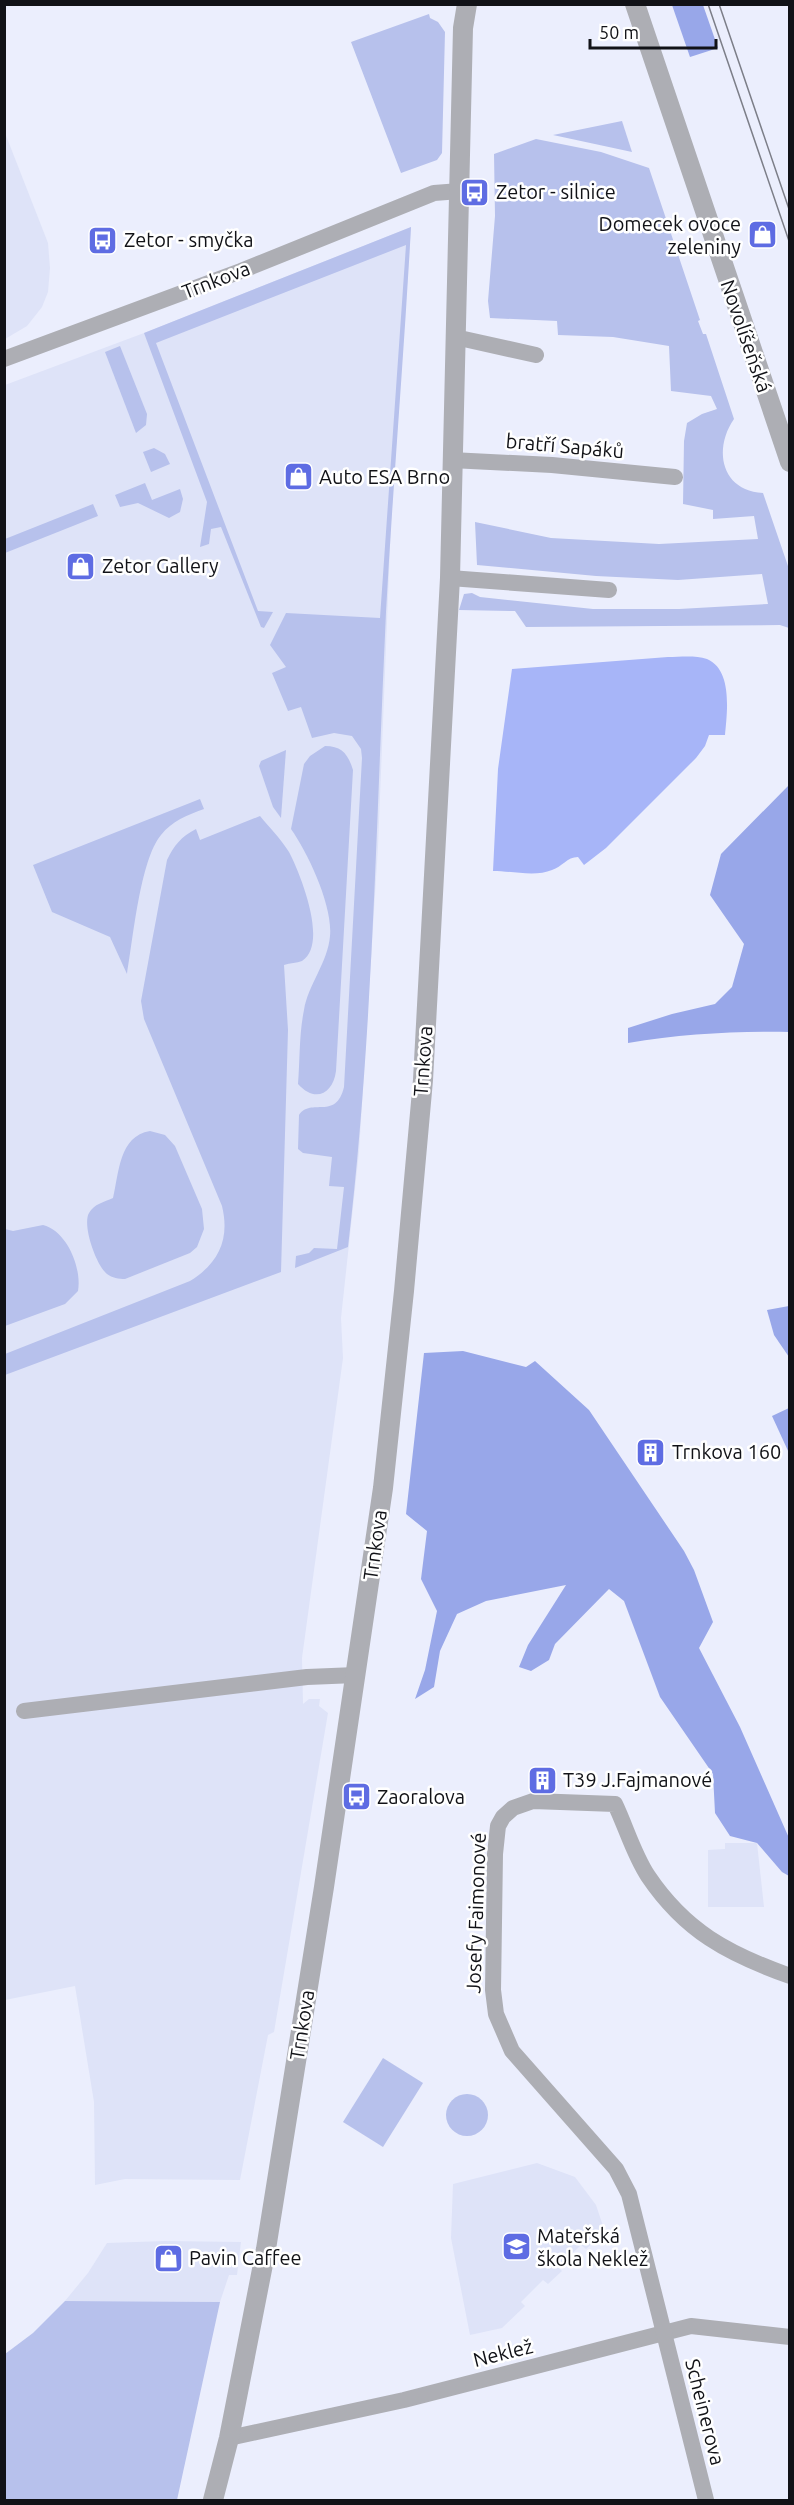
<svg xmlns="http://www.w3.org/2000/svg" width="794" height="2505" viewBox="0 0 794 2505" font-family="Ubuntu,sans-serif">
	<rect width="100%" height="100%" fill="#ebeefd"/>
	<g fill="#dee3f8">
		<polygon points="5,133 48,243 50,268 48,292 42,307 27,326 5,339"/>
		<polygon points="411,227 391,522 378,847 359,1152 341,1318 343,1358 302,1658 303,1704 309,1699 320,1699 319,1706 328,1713 274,2032 268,2035 240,2180 125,2179 95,2185 94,2102 75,1986 5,2000 5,385 144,333"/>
		<polygon points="725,1843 757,1843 764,1907 708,1907 708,1850 725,1849"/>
		<polygon points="537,2163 575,2177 596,2205 605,2232 586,2249 581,2245 558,2267 562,2271 548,2284 543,2280 521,2302 525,2306 502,2328 470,2335 451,2238 453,2184"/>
		<polygon points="165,2241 241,2242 237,2275 229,2275 220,2302 65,2301 88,2273 107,2243"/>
	</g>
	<g fill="#b7c1ec">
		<polygon points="429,14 430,18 438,22 445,32 442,153 437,160 401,173 351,42"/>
		<polygon points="622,121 632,152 553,135"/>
		<path d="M 536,139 L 601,152 L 649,168 L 700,320 L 698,321 L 703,334 L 706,334 L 734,419 C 713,449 721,491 763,493 L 789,569 L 789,628 L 780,625 L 526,627 L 515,611 L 459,610 L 464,594 L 472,593 L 480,597 L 593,609 L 679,609 L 768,604 L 762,574 L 678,580 L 596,576 L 477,565 L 475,522 L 551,538 L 659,544 L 758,539 L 754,516 L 713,519 L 713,510 L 683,504 L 684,441 L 687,423 L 702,414 L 717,409 L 711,396 L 671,391 L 669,346 L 613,337 L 558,335 L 557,321 L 490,318 L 488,301 L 495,216 L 494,154 Z"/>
		<path d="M 411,227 C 404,356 393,483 386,612 C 376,824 373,1036 348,1247 L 295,1268 L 296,1256 L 309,1253 L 314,1248 L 337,1249 L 344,1187 L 329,1186 L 332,1157 L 303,1153 L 298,1149 L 299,1115 C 311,1097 336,1121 344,1087 L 362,758 L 361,749 L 352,736 L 334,733 L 312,738 L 301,707 L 288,711 L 272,673 L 286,667 L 270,645 L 286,613 L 380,618 L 406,245 L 156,343 L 258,611 L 273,612 L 264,628 L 261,627 L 221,527 L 211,529 L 209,544 L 200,547 L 207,502 L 144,333 Z"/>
		<polygon points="120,346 147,414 146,425 136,433 105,352"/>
		<polygon points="154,448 165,454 170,464 151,472 143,452"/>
		<polygon points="145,483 152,500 180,489 183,499 180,512 169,518 138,503 120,507 115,495"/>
		<polygon points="93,504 98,516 5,553 5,539"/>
		<path d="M 325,746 C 342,746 348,754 353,770 L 336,1071 C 333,1094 315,1103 298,1084 C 300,1060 299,1034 304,1010 C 308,985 328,962 330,936 C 333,906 308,853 291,829 L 304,764 L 310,756 Z"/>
		<polygon points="286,750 281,818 273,807 259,766 261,761"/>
		<path d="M 200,799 L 204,809 C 187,815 172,821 161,835 C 140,860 133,940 127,974 L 110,937 L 52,912 L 33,865 Z"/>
		<path d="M 260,816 C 269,827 281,839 289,852 C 300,873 329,944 302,961 C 297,963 290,963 284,965 L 288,1030 L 281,1272 L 5,1375 L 5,1354 L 190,1281 C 219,1263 230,1239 222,1206 L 144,1019 L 141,1001 L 167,860 C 174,845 181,837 196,829 L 200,840 Z"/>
		<path d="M 150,1131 L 165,1135 L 175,1146 L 202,1209 L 204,1229 L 197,1247 L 190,1253 L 125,1279 C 119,1279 112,1278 107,1274 C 96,1265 82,1225 89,1213 C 94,1204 104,1202 113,1198 C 119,1173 119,1136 150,1131 Z"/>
		<path d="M 43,1225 C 67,1231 82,1268 78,1291 L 65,1304 L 5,1326 L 5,1229 L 13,1231 Z"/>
		<polygon points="383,2058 423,2083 383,2147 343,2122"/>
		<circle cx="467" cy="2115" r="21"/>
		<polygon points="65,2301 220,2302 177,2500 5,2500 5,2354 33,2333"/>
	</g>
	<g fill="#98a7e9">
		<polygon points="672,5 703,5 718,48 690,57"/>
		<path d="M 789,785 L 789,1032 C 735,1031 682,1034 628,1043 L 628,1028 L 672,1014 L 715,1004 L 732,987 L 744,944 L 710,895 L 721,854 Z"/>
		<polygon points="789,1306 790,1306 789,1357 774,1335 767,1310"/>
		<polygon points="463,1351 526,1367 535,1361 589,1410 684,1551 694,1570 713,1622 699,1648 740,1727 789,1838 789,1876 782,1872 757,1843 730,1836 715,1813 713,1774 660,1697 624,1601 609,1589 555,1644 549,1660 531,1671 519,1667 528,1645 566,1585 486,1601 457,1614 440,1651 434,1687 415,1699 425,1670 437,1611 421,1579 427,1531 406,1514 424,1353"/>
		<polygon points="789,1408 789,1453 772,1416"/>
	</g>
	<path fill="#a7b5f8" d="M 668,657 C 680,657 695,655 707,659 C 733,670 727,713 725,735 L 709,735 L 705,746 L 696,758 L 606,848 L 584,865 L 578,857 C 567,857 562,867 552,870 C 536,877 511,871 493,871 L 498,769 L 512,669 Z"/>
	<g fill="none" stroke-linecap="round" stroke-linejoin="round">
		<g stroke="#adaeb4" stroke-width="16">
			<polyline points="455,337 536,355"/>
			<polyline points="4,359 241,271 434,193 460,191"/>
			<polyline points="451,460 552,465 675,477"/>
			<polyline points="450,578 609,590"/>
			<polyline points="24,1711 307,1677 356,1675"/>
			<polyline points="229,2438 404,2400 691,2326 790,2337"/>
			<path d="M 706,2500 L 629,2194 L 616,2169 L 512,2051 L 496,2014 L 493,1990 L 495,1854 L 498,1826 L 503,1817 L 513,1808 L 533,1801 L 615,1804 C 626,1827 634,1855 648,1876 C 685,1931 728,1954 790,1976"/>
		</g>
		<g stroke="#adaeb4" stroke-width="20">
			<polyline points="635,4 790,462"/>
			<polyline points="213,2500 229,2438 266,2249 324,1887 383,1488 404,1291 423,1080 450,578 463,28 467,4"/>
		</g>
		<g stroke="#7c7e88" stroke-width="1.5">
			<polyline points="708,4 790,244"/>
			<polyline points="719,4 790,212"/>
		</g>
	</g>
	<defs>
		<symbol id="bus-square" viewBox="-11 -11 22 22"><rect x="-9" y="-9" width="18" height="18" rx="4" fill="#5e6ce3" stroke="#fff"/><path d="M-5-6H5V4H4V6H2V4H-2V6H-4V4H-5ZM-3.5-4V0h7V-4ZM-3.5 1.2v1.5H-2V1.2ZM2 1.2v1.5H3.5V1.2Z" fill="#fff"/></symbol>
		<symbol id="shop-square" viewBox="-11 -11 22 22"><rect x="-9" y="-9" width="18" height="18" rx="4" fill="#5e6ce3" stroke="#fff"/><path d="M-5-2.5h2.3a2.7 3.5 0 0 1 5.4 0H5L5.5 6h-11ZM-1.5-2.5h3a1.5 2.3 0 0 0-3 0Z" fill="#fff"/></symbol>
		<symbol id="building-square" viewBox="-11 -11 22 22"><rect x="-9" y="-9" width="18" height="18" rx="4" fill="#5e6ce3" stroke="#fff"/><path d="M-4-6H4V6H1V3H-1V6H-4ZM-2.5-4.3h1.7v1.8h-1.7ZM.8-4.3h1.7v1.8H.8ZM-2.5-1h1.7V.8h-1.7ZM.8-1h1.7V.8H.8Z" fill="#fff"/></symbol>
		<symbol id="school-square" viewBox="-11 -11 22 22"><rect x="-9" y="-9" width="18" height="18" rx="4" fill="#5e6ce3" stroke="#fff"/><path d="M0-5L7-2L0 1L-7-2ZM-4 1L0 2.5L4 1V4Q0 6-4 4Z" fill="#fff"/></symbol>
	</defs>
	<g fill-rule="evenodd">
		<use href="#bus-square" x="458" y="176" width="33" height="33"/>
		<use href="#shop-square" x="746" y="218" width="33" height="33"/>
		<use href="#bus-square" x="86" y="224" width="33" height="33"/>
		<use href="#shop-square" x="282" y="460" width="33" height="33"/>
		<use href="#shop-square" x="64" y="550" width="33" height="33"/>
		<use href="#building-square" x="634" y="1436" width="33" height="33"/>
		<use href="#building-square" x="526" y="1764" width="33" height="33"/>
		<use href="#bus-square" x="340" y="1780" width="33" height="33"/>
		<use href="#school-square" x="500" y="2230" width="33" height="33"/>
		<use href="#shop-square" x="152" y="2242" width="33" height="33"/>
	</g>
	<g text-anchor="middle" stroke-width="5" stroke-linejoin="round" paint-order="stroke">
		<g font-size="20" fill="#111217" stroke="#fff" text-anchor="start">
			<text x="496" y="199">Zetor - silnice</text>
			<text x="741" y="231" text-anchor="end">Domecek ovoce<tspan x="741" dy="23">zeleniny</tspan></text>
			<text x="124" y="247">Zetor - smyčka</text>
			<text x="319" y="484">Auto ESA Brno</text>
			<text x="102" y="573">Zetor Gallery</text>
			<text x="672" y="1459">Trnkova 160</text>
			<text x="563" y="1787">T39 J.Fajmanové</text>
			<text x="377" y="1804">Zaoralova</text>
			<text x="537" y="2243">Mateřská<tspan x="537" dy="23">škola Neklež</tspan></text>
			<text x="189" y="2265">Pavin Caffee</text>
		</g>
		<g font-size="20" fill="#111217" stroke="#fff">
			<text transform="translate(216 280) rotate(-21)" y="7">Trnkova</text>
			<text transform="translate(746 336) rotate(71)" y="7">Novolíšeňská</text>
			<text transform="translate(565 446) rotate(5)" y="7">bratří Sapáků</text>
			<text transform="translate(423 1061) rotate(-86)" y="7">Trnkova</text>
			<text transform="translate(375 1545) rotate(-82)" y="7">Trnkova</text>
			<text transform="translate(476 1913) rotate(-88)" y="7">Josefy Faimonové</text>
			<text transform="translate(302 2025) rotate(-81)" y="7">Trnkova</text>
			<text transform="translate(503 2353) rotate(-14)" y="7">Neklež</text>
			<text transform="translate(705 2412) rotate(76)" y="7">Scheinerova</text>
		</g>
	</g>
	<rect width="794" height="2505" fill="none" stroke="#111217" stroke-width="12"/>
	<path d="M590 39v9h126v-9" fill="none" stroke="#111217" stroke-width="3"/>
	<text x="599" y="39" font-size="18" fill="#111217" stroke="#ffffff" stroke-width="4.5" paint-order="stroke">50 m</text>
</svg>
